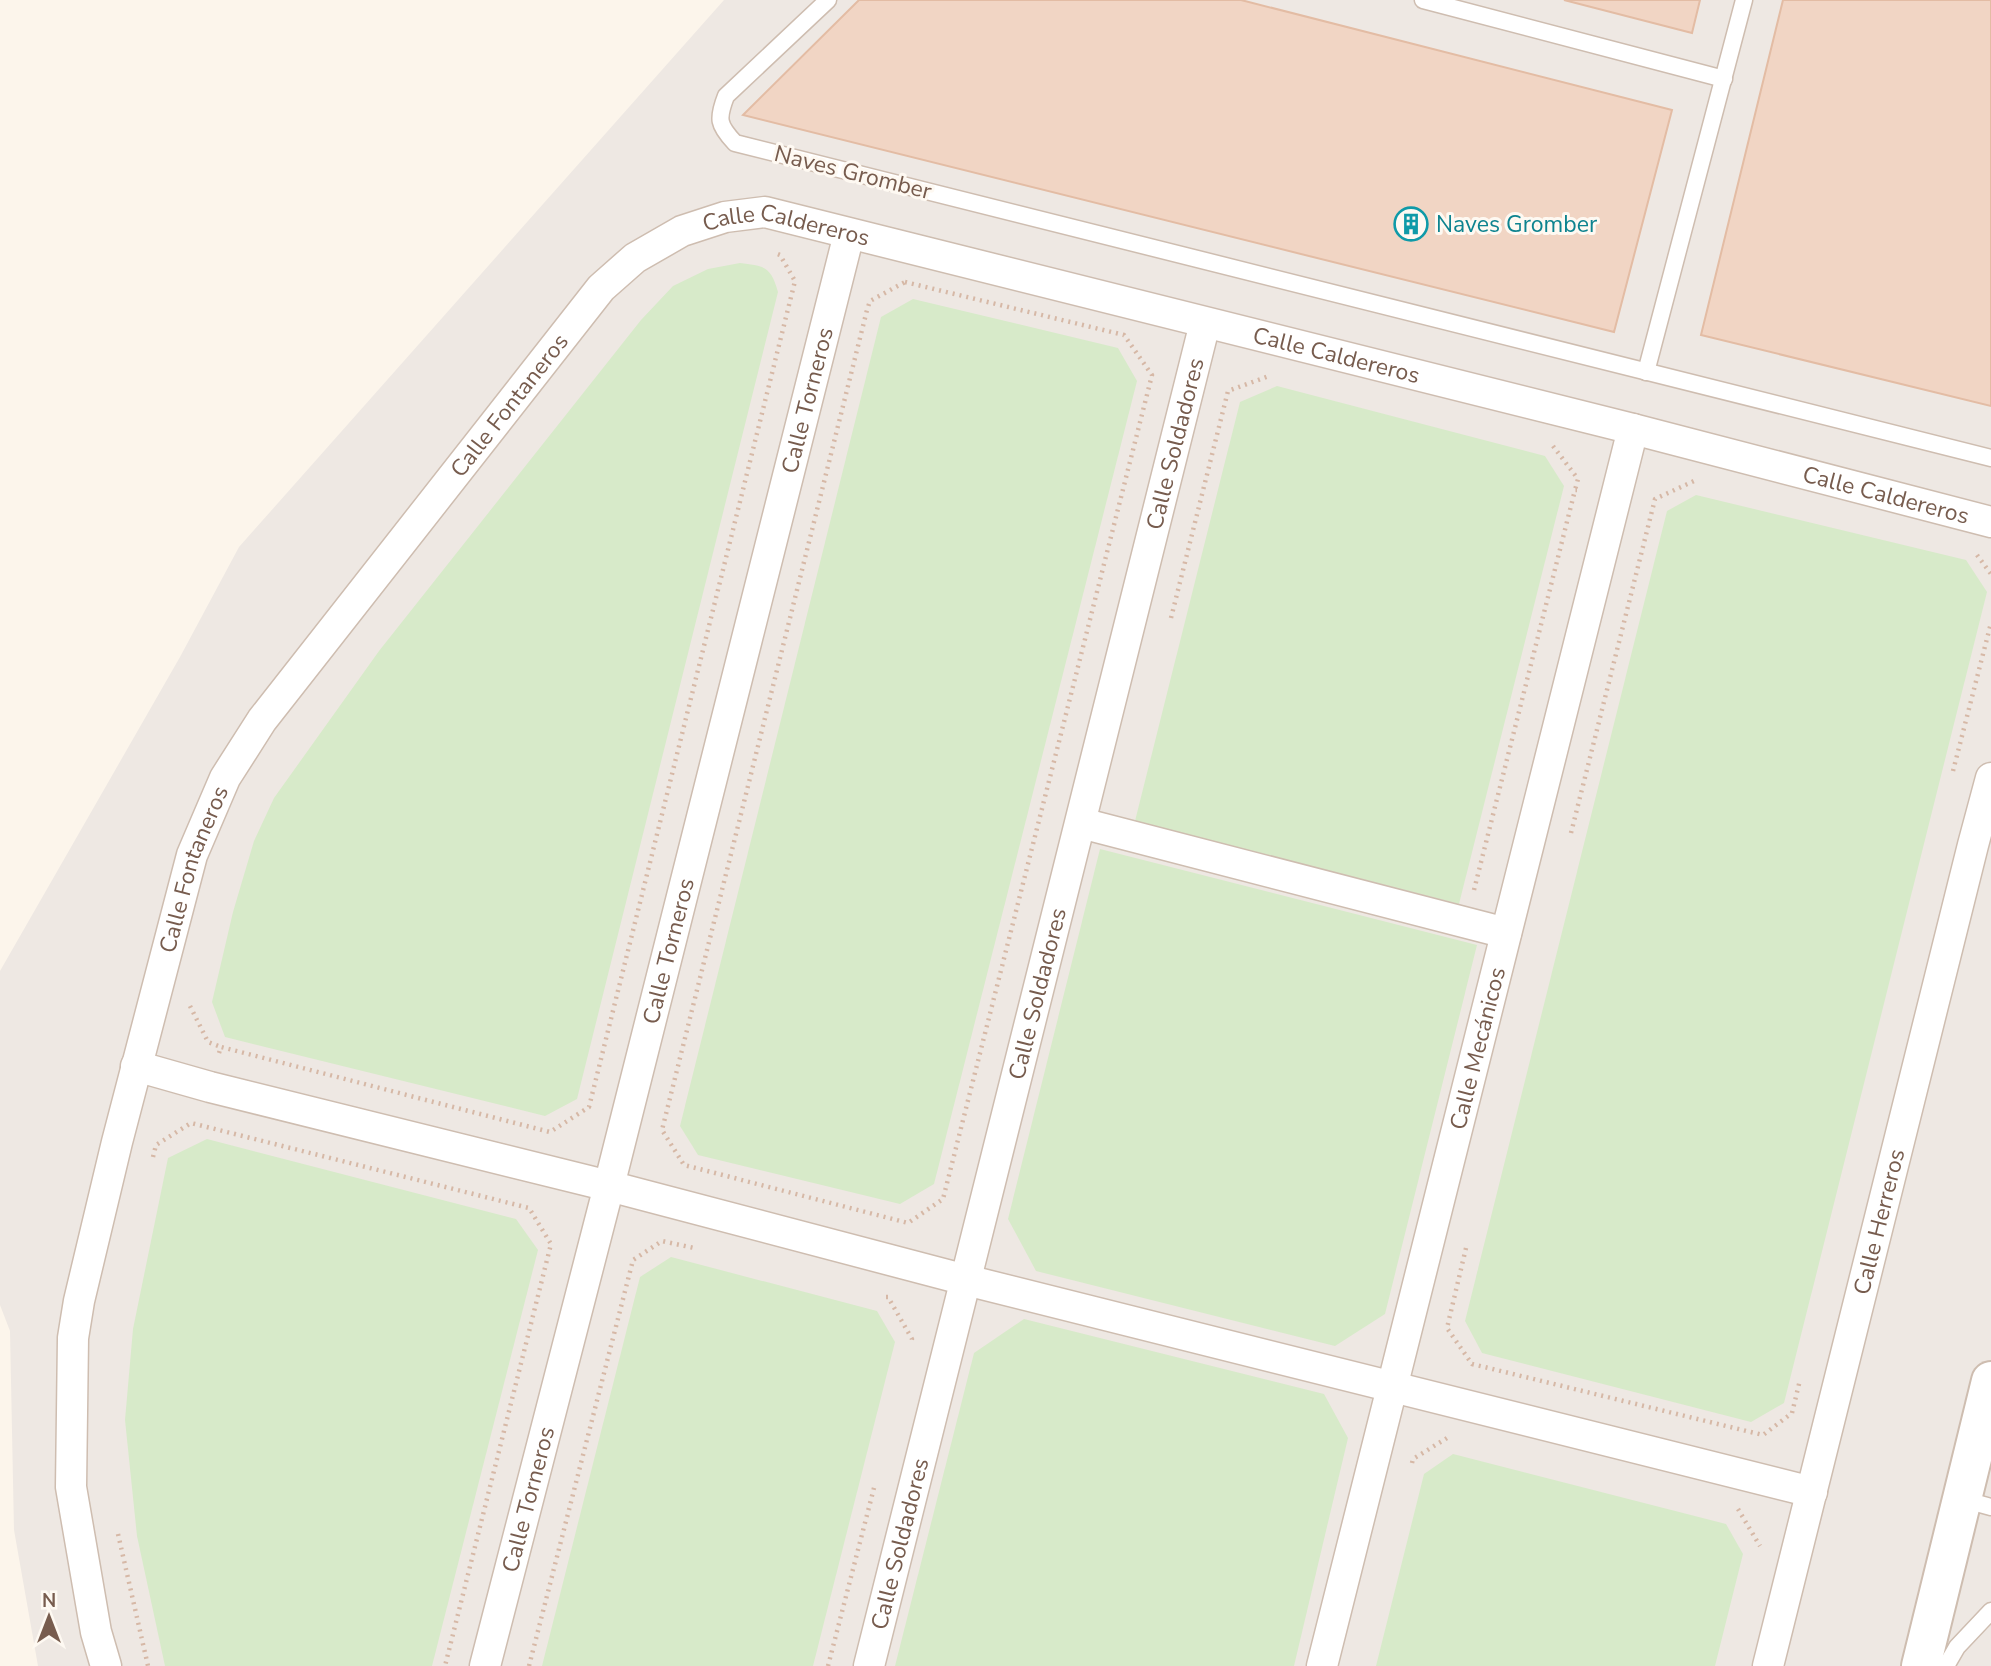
<svg xmlns="http://www.w3.org/2000/svg" width="1991" height="1666" viewBox="0 0 1991 1666" font-family="'Nunito Sans',sans-serif">
	<rect width="100%" height="100%" fill="#fcf5eb"/>
	<polygon fill="#eee8e3" points="724,0 1991,0 1991,1666 38,1666 14,1530 10,1331 0,1305 0,971 180,657 239,547"/>
	<g fill="#d7eac9">
		<path d="M 740,263 C 764,266 771,266 778,292 L 577,1099 L 545,1116 L 225,1037 L 212,1002 L 233,912 L 254,841 L 274,798 L 379,651 L 641,320 L 673,286 L 708,269 Z"/>
		<polygon points="913,299 1118,348 1137,381 934,1184 900,1204 698,1155 680,1126 881,317"/>
		<polygon points="1277,386 1545,456 1564,486 1459,904 1135,821 1240,402"/>
		<polygon points="1696,495 1966,560 1987,592 1784,1403 1751,1422 1482,1353 1465,1321 1667,511"/>
		<polygon points="1100,849 1477,945 1385,1314 1335,1346 1036,1271 1008,1219"/>
		<polygon points="207,1139 516,1219 538,1250 432,1666 165,1666 137,1536 125,1420 133,1329 168,1158"/>
		<polygon points="671,1257 877,1311 895,1342 813,1666 542,1666 640,1277"/>
		<polygon points="1024,1319 1324,1394 1348,1438 1294,1666 895,1666 974,1353"/>
		<polygon points="1453,1454 1726,1524 1743,1554 1715,1666 1376,1666 1424,1474"/>
	</g>
	<g fill="#f1d5c4" stroke="#e3bca4" stroke-width="2">
		<polygon points="859,0 1241,0 1672,110 1614,332 743,115"/>
		<polygon points="1564,0 1700,0 1692,33"/>
		<polygon points="1783,0 1991,0 1991,406 1701,335"/>
	</g>
	<g fill="none" stroke-linecap="round" stroke-linejoin="round">
		<defs>
			<g id="service">
				<path d="M 828,0 L 726,96 C 717,119 718,125 735,143 L 1991,458"/>
				<polyline points="1423,0 1724,79"/>
				<polyline points="1646,372 1744,0"/>
				<polyline points="1962,1499 1991,1507"/>
				<polyline points="1946,1666 1957,1647 1991,1611"/>
			</g>
			<g id="minor">
				<polyline points="1081,823 1506,933"/>
				<polyline points="136,1066 210,1087 609,1186 966,1280 1812,1492"/>
				<path id="s1" d="M 106,1666 L 96,1632 L 71,1487 L 73,1338 L 79,1301 L 117,1142 L 192,855 L 225,778 L 262,720 L 601,288 L 635,258 L 682,231 L 725,217 L 765,212 L 1633,429 L 1991,522"/>
				<path id="s2" d="M 485,1666 L 609,1186 L 849,234"/>
				<path id="s3" d="M 869,1666 L 1205,323"/>
				<path id="s4" d="M 1322,1666 L 1633,429"/>
				<path id="s5" d="M 1768,1666 L 1973,845 L 1991,778"/>
			</g>
			<polyline id="tertiary" points="1921,1666 1991,1381"/>
		</defs>
		<use href="#service" stroke="#cebdb0" stroke-width="19"/>
		<use href="#minor" stroke="#cebdb0" stroke-width="33"/>
		<use href="#tertiary" stroke="#cebdb0" stroke-width="42"/>
		<g stroke="#d6b8a6" stroke-width="4.5" stroke-dasharray="2 5" stroke-linecap="butt">
			<polygon points="905,282 1124,335 1152,375 943,1199 908,1223 684,1165 662,1130 867,310 870,301"/>
			<polyline points="1553,446 1578,479 1575,490"/>
			<polyline points="1977,555 1991,574"/>
			<polyline points="1171,618 1228,391 1269,376"/>
			<polyline points="1953,771 1991,623"/>
			<polyline points="1571,833 1655,499 1694,481"/>
			<polyline points="1474,890 1575,490 1577,490"/>
			<polyline points="190,1006 208,1042 221,1047"/>
			<polyline points="219,1053 221,1047 550,1132 589,1107 795,281 780,255 775,253"/>
			<polyline points="153,1157 156,1145 191,1123 529,1208 551,1244 445,1666"/>
			<polyline points="1466,1248 1447,1328 1472,1364 1763,1435 1792,1413 1800,1380"/>
			<polyline points="886,1297 888,1297 912,1339 911,1343"/>
			<polyline points="1412,1463 1413,1459 1447,1438"/>
			<polyline points="1738,1509 1760,1546"/>
			<polyline points="118,1534 148,1666"/>
			<polyline points="529,1666 633,1260 662,1241 694,1248"/>
			<polyline points="828,1666 875,1484"/>
		</g>
		<use href="#service" stroke="#fff" stroke-width="16"/>
		<use href="#minor" stroke="#fff" stroke-width="30"/>
		<use href="#tertiary" stroke="#fff" stroke-width="38"/>
	</g>
	<defs>
		<symbol id="building-ring" viewBox="-11 -11 22 22"><circle r="9.5" fill="#fef9f2" stroke="#0f9aa8" stroke-width="1.5"/><path d="M-4-6H4V6H1V3H-1V6H-4ZM-2.5-4.3h1.7v1.8h-1.7ZM.8-4.3h1.7v1.8H.8ZM-2.5-1h1.7V.8h-1.7ZM.8-1h1.7V.8H.8Z" fill="#0f9aa8"/></symbol>
	</defs>
	<g fill-rule="evenodd">
		<use href="#building-ring" x="1392" y="205" width="38" height="38"/>
	</g>
	<g text-anchor="middle" stroke-width="6" stroke-linejoin="round" paint-order="stroke">
		<g font-size="23" fill="#775c4e" stroke="#fef9f2">
			<text transform="translate(853 172) rotate(14)" y="8">Naves Gromber</text>
			<text dy="8" stroke="none"><textPath href="#s1" startOffset="1738">Calle Caldereros</textPath></text>
			<text dy="8" stroke="none"><textPath href="#s1" startOffset="2305">Calle Caldereros</textPath></text>
			<text dy="8" stroke="none"><textPath href="#s2" startOffset="1306">Calle Torneros</textPath></text>
			<text dy="8" stroke="none"><textPath href="#s1" startOffset="1382">Calle Fontaneros</textPath></text>
			<text dy="8" stroke="none"><textPath href="#s3" startOffset="1260">Calle Soldadores</textPath></text>
			<text dy="8" stroke="none"><textPath href="#s1" startOffset="2872">Calle Caldereros</textPath></text>
			<text dy="8" stroke="none"><textPath href="#s1" startOffset="816">Calle Fontaneros</textPath></text>
			<text dy="8" stroke="none"><textPath href="#s2" startOffset="738">Calle Torneros</textPath></text>
			<text dy="8" stroke="none"><textPath href="#s3" startOffset="693">Calle Soldadores</textPath></text>
			<text dy="8" stroke="none"><textPath href="#s4" startOffset="637">Calle Mecánicos</textPath></text>
			<text dy="8" stroke="none"><textPath href="#s5" startOffset="458">Calle Herreros</textPath></text>
			<text dy="8" stroke="none"><textPath href="#s2" startOffset="172">Calle Torneros</textPath></text>
			<text dy="8" stroke="none"><textPath href="#s3" startOffset="126">Calle Soldadores</textPath></text>
		</g>
		<g font-size="23" fill="#0d838f" stroke="#fef9f2" text-anchor="start">
			<text x="1436" y="232">Naves Gromber</text>
		</g>
	</g>
	<g transform="translate(49 1617)" stroke="#fef9f2" stroke-width="5" paint-order="stroke">
	<path d="M0-5L12 26L0 18L-12 26Z" fill="#775c4e"/>
	<text y="-10" font-size="19" font-weight="bold" text-anchor="middle" fill="#775c4e">N</text>
	</g>
</svg>
